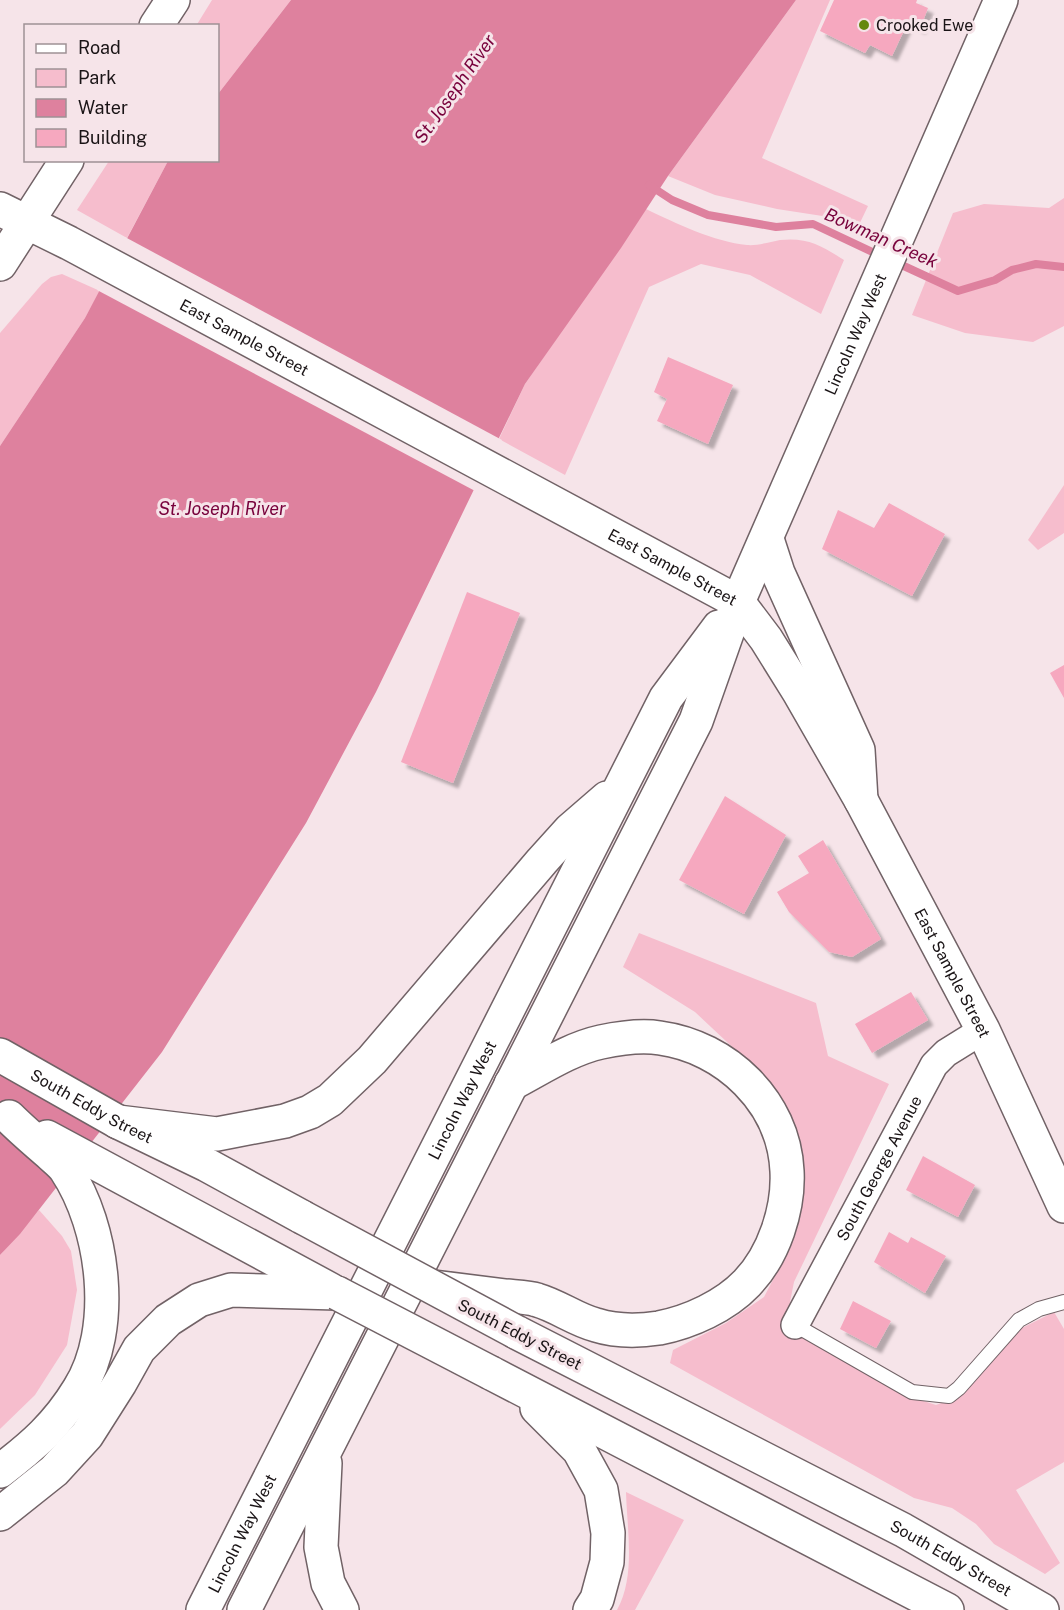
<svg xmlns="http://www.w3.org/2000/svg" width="1064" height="1610" viewBox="0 0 1064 1610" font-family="'Public Sans',sans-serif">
	<defs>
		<filter id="shadow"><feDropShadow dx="5.5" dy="5.5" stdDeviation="1.5" flood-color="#0004"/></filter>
	</defs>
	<rect width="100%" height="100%" fill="#f6e4e9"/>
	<g fill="#f6bdcd">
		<polygon points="212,0 291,0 218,94 218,26 196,26"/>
		<polygon points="796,0 830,0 762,158 868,206 857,229 829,217 777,209 715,195 668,176"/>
		<polygon points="109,161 168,161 127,238 77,210"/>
		<polygon points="1064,198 1064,326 1033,342 965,333 912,315 953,213 984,204 1049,208"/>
		<path d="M 646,209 C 675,223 715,242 747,245 C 757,246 769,242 780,240 C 808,237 822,246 844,260 L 821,314 L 750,275 L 701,264 L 649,287 L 565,475 L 499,439 L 525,384 Z"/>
		<polygon points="62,274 100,291 85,318 0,446 0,333 42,284 51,277"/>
		<polygon points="1064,485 1064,533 1038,550 1028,540"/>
		<polygon points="639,933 816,1003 828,1056 889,1084 794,1282 790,1302 791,1327 908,1396 936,1405 959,1397 993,1355 1022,1328 1054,1312 1064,1329 1064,1462 1016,1490 1060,1563 1045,1574 994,1544 976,1524 952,1508 914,1498 670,1363 673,1350 726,1323 764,1297 789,1249 795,1220 744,1058 695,1012 623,967"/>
		<polygon points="39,1210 62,1236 71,1251 77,1290 67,1345 35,1395 0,1429 0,1255"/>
		<path d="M 626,1492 L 684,1520 L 635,1610 L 617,1610 C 636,1576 627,1530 626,1492 Z"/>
	</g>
	<polygon fill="#de819e" points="291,0 796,0 668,176 621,248 525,384 376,692 306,823 162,1052 20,1234 0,1255 0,446 85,318 168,161 218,160 218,94"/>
	<polygon fill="#f6e4e9" points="125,237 502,440 477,492 97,290"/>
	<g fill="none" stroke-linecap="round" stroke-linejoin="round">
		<g stroke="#de819e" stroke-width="8">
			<polyline points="649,185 672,200 708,215 776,227 813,224 881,256"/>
			<polyline points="893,261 958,291 995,280 1012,270 1036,264 1064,267"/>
		</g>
	</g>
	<g fill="#f6a8bf" filter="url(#shadow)">
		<polygon points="834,0 917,0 916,3 928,8 920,29 908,22 892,56 870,45 865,53 820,31"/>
		<polygon points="668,357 733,385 708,444 657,421 667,399 654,392"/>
		<polygon points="889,503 945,534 912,596 822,549 838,510 874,528"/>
		<polygon points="467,592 520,613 453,783 401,762"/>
		<polygon points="1064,665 1064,698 1050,673"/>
		<polygon points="725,796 786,835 744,914 679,880"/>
		<polygon points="823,840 881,939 852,957 829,952 789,912 777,892 809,873 798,856"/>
		<polygon points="911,992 928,1020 872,1053 855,1024"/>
		<polygon points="923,1156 975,1185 958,1217 906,1190"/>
		<polygon points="889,1232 908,1243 911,1237 946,1256 925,1293 874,1262"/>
		<polygon points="853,1301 891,1321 876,1348 840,1329"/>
	</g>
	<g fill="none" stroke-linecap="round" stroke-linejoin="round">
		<defs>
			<polyline id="service" points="795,1325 912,1392 949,1396 959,1388 1019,1320 1039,1309 1064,1302"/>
			<g id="minor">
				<path id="s1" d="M 795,1325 L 934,1065 L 946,1053 L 983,1030"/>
			</g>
			<g id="tertiary">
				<polyline points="156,26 173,0"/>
				<path id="s2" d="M 0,209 L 69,243 L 738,602"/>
				<polyline points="0,264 67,160"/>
			</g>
			<polyline id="secondary" points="767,539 778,573 858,750 861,800"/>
			<g id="primary">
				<path id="s3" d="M 738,602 L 766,639 L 799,692 L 861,800 L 983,1030 L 1064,1206"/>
				<path id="s4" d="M 0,1055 L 118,1122 L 207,1165 L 302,1217"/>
				<polyline points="118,1122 217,1134 285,1121 310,1112 330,1100 372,1060 542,861 570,830 607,798"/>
				<polyline points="47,1137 331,1290"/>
				<path d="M 434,1287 C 458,1290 482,1293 506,1296 C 516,1297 528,1297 537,1300 C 558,1306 576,1320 596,1325 C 615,1331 639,1331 659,1328 C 690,1322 725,1306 747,1283 C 774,1255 789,1209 787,1171 C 784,1102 726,1047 660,1038 C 641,1035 620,1038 601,1042 C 569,1049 540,1069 511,1084"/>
				<path id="s5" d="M 516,1332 L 903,1530 L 1042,1610"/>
				<polyline points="491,1373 947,1610"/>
				<polyline points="537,1408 579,1450 601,1490 608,1533 607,1562 597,1599 590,1610"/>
				<polyline points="325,1463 321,1547 328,1583 342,1610"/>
				<path d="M 0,1471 C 33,1446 57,1425 79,1389 C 117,1329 104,1227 66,1170 C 62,1164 55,1159 50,1154 C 36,1142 22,1130 9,1117"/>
				<polyline points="0,1514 54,1471 87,1435 120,1383 139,1349 168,1320 199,1300 231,1290 337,1293"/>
				<path id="s6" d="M 203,1610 L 666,698 L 719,627"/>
				<path id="s7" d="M 244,1610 L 696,721 L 738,602 L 1001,0"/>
			</g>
		</defs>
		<use href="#service" stroke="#716266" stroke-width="16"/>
		<use href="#minor" stroke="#716266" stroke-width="30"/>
		<use href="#tertiary" stroke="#716266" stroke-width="36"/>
		<use href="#secondary" stroke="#716266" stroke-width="36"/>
		<use href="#primary" stroke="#716266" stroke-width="36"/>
		<use href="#service" stroke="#fff" stroke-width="14"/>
		<use href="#minor" stroke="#fff" stroke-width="27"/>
		<use href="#tertiary" stroke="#fff" stroke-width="33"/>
		<use href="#secondary" stroke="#fff" stroke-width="33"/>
		<use href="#primary" stroke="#fff" stroke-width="33"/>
		<defs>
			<g id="primary-bridge">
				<polyline points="302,1217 516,1332"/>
				<polyline points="337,1293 491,1373"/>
			</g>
		</defs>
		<use href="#primary-bridge" stroke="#716266" stroke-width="36" stroke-linecap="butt"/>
		<use href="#primary-bridge" stroke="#fff" stroke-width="33"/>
	</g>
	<circle fill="#64880e" stroke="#f6e4e9" stroke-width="2" cx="864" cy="25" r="6"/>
	<g text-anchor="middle" stroke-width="6" stroke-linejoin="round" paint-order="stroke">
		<g font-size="16" fill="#1a1416" stroke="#f6e4e9" text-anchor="start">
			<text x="876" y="31">Crooked Ewe</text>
		</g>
		<g font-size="16" fill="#1a1416" stroke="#f6e4e9">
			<text dy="6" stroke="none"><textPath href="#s7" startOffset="1416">Lincoln Way West</textPath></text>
			<text dy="6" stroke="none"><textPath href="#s2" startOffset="276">East Sample Street</textPath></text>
			<text dy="6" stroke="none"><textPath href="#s2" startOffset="762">East Sample Street</textPath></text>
			<text dy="6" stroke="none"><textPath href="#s3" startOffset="429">East Sample Street</textPath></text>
			<text dy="6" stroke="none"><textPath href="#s6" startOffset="572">Lincoln Way West</textPath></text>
			<text dy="6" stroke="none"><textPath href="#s4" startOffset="105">South Eddy Street</textPath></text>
			<text dy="6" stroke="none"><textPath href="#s1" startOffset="178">South George Avenue</textPath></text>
			<text transform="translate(520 1334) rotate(27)" y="6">South Eddy Street</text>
			<text dy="6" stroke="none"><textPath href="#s6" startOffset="86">Lincoln Way West</textPath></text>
			<text dy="6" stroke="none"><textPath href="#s5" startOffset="490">South Eddy Street</textPath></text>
		</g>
		<g font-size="18" font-style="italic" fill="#78023c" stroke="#f6e4e9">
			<text transform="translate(455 89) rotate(-55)" y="6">St. Joseph River</text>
			<text transform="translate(881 238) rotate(24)" y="6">Bowman Creek</text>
			<text x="222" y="515">St. Joseph River</text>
		</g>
	</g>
	<rect x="24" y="24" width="195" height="138" fill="#f6e4e9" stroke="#9e9195" stroke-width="1.5"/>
	<rect x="36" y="44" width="30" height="9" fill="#ffffff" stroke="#9e9195" stroke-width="1.5"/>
	<text x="78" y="54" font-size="18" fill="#1a1416">Road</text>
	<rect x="36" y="69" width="30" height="18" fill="#f6bdcd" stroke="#9e9195" stroke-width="1.5"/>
	<text x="78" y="84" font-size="18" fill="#1a1416">Park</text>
	<rect x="36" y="99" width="30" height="18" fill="#de819e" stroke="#9e9195" stroke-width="1.5"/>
	<text x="78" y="114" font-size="18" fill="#1a1416">Water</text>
	<rect x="36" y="129" width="30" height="18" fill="#f6a8bf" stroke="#9e9195" stroke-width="1.5"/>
	<text x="78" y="144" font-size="18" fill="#1a1416">Building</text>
</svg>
